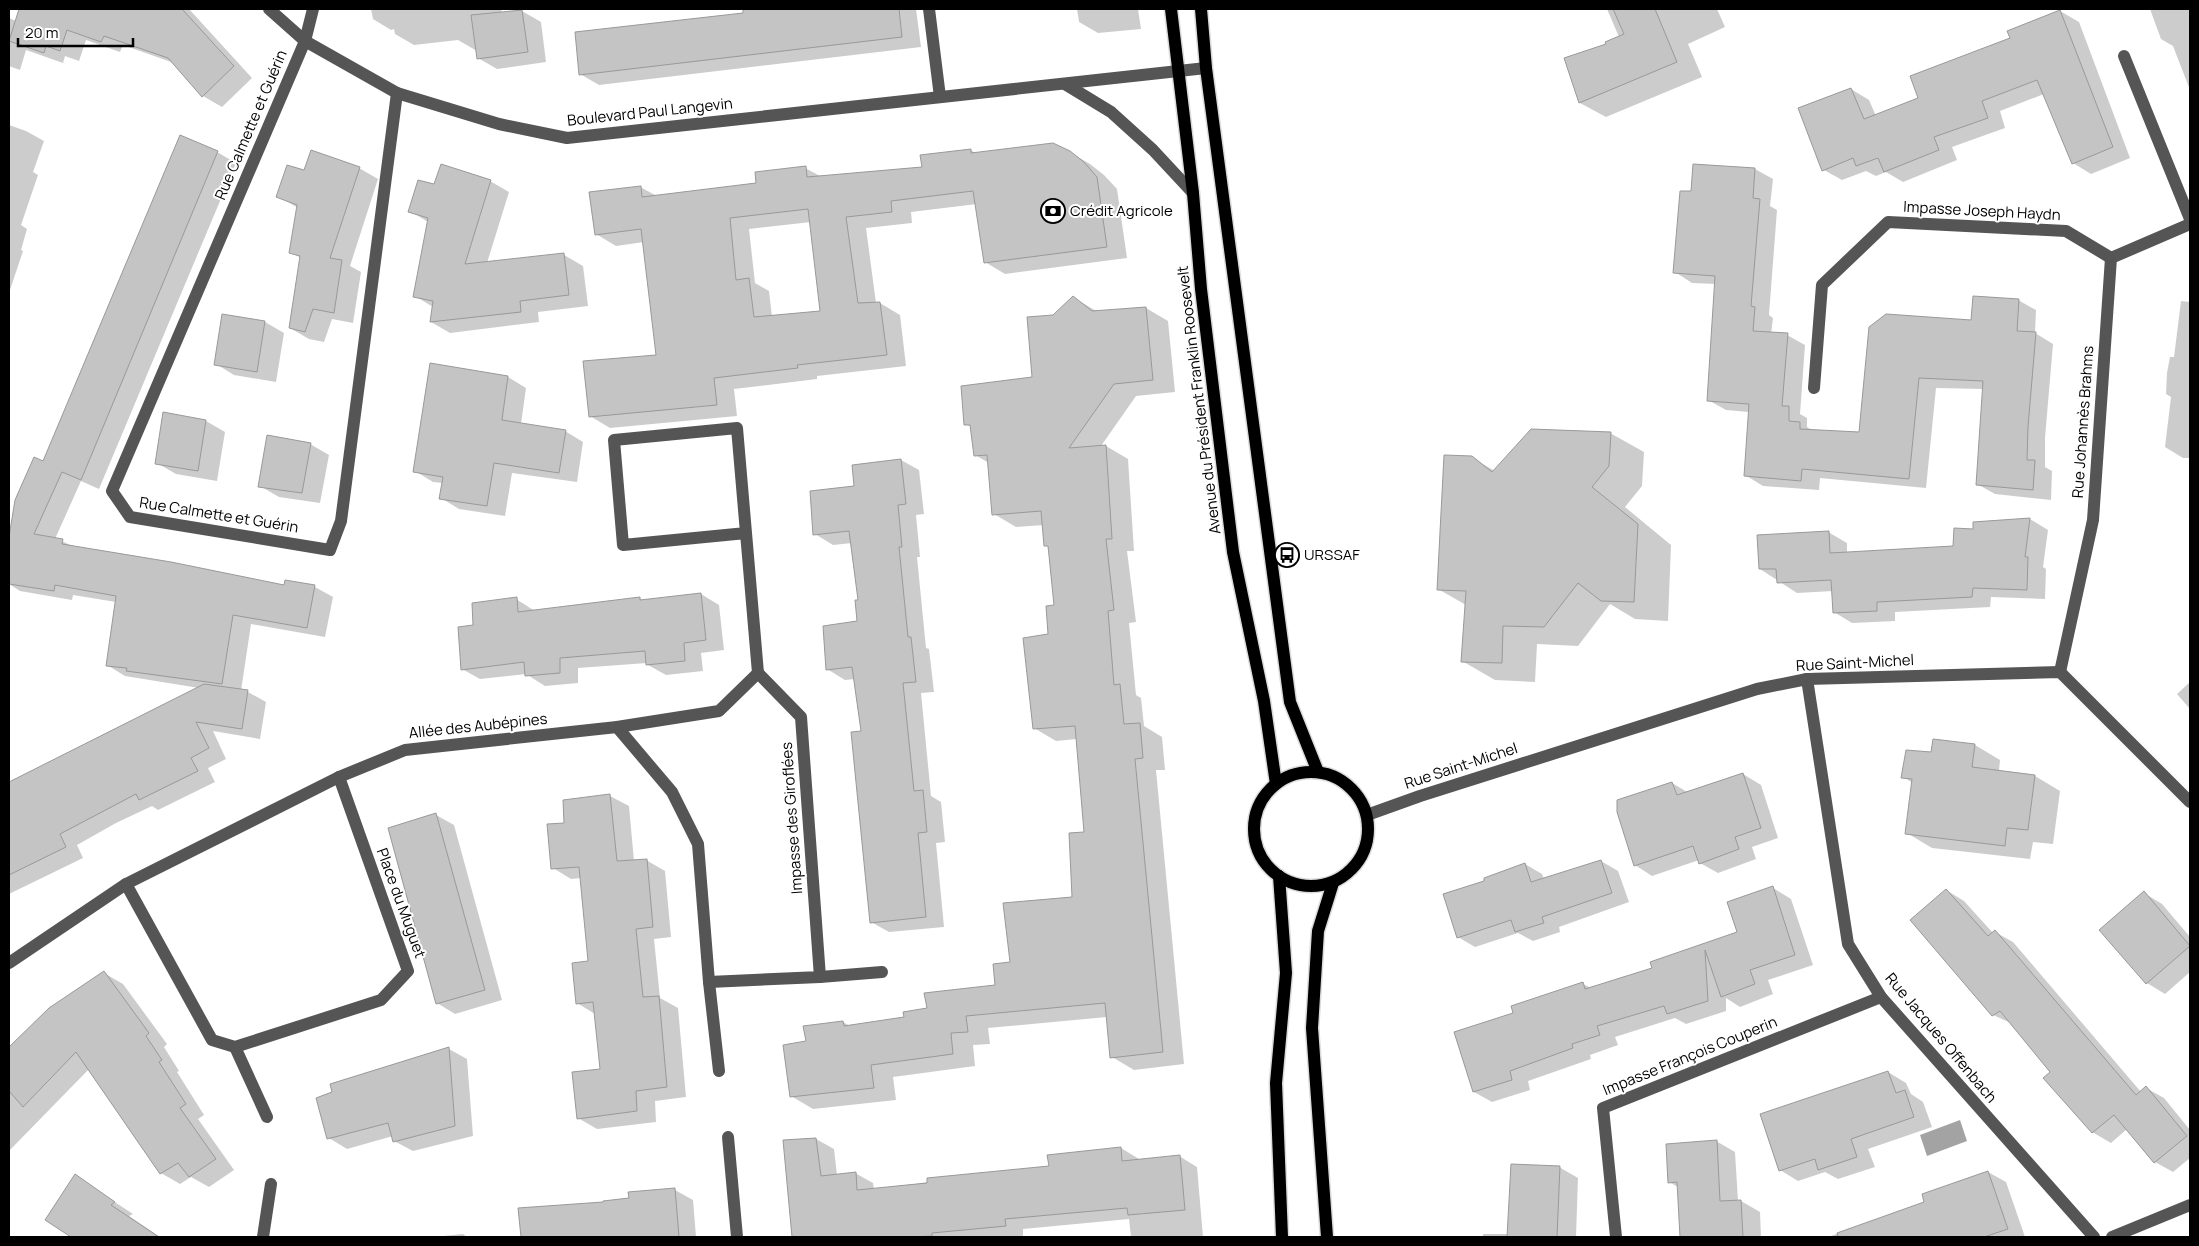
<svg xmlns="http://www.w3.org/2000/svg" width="2199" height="1246" viewBox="0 0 2199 1246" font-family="Manrope,sans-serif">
	<rect width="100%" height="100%" fill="#fff"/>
	<polygon fill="#a3a3a3" points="1960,1120 1967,1141 1927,1156 1920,1135"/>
	<g fill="#0003" fill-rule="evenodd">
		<polygon points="20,9 67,9 75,12 76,9 189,9 252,78 222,107 203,96 174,63 123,45 120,52 86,40 79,61 65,56 63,63 26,50 20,70 9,66 9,18 16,21"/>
		<polygon points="371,9 501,9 502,13 522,11 541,22 546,62 497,69 478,58 477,51 458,40 414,45 395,34 394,29 391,30 373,19"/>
		<polygon points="784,9 916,9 921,47 599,85 580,74 576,33"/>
		<polygon points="1077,9 1138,9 1141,29 1098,33 1079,22"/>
		<polygon points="1607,9 1717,9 1725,27 1688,44 1702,77 1606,117 1580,103 1566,58 1608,45 1619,37"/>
		<polygon points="2150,9 2190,9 2190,90 2173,46 2161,39"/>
		<polygon points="2060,11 2079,22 2130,158 2091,174 2073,163 2044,94 2000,111 2005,128 1952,147 1957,160 1903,182 1886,172 1876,176 1866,171 1842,180 1824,170 1851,89 1869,100 1876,116 1920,99 2012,39"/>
		<polygon points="9,125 26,131 44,141 33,172 38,175 21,225 27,229 21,250 23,251 9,293"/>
		<polygon points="180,136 217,152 236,163 99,489 81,481 55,539 62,541 74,547 285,587 286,582 315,587 333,597 325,637 251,624 241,691 248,692 266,702 260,739 213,731 226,759 208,768 215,782 158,810 152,806 116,823 77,845 83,858 9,894 9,798 199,688 125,676 107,665 116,602 73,595 72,600 20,591 9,584 9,543 17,500 44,463"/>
		<path d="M 971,150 L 976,154 L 1069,152 L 1090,164 L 1104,175 L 1117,189 L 1127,258 L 1005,274 L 985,262 L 977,204 L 911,212 L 912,223 L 866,228 L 876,303 L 880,303 L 900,315 L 906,366 L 817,376 L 817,379 L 734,389 L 737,416 L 610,428 L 590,416 L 657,356 L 644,242 L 616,246 L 596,234 L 640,187 L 657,196 L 758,185 L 805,168 L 822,177 L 923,168 ZM 811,222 L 821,312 L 772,317 L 769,291 L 755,283 L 749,229 Z"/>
		<polygon points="359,168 378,179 350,266 361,272 353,323 332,319 324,342 309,339 290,328 301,258 290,252 298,208 278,196 305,172"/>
		<polygon points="1755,169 1773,179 1770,206 1777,210 1769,315 1773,318 1771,334 1787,335 1805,345 1800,414 1807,418 1807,427 1813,431 1860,434 1972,322 2018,300 2036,310 2035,333 2053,344 2045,438 2045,467 2052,471 2051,500 1995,494 1977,484 1984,389 1936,388 1926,488 1820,478 1819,490 1763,486 1745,475 1749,412 1726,410 1708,400 1716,284 1692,283 1675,272 1692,193"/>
		<polygon points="490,181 509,192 487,263 564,255 583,266 588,306 538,312 539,322 450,333 431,322 433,307 415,296 428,222 410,211 435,186"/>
		<polygon points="1074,298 1098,312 1146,308 1168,321 1175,392 1136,396 1101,446 1106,446 1128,459 1134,551 1127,551 1136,622 1129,623 1136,695 1141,698 1144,726 1162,737 1165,770 1156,770 1184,1064 1134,1070 1112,1057 1107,1017 988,1028 990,1044 973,1045 975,1066 893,1077 896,1100 813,1109 791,1096 807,1042 843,1022 850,1026 906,1018 996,986 1011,964 1073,898 1085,834 1077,739 1056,741 1034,728 1055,606 1050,548 1046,545 1044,525 1016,527 994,514 989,463 975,455 972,427 966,424 1033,378 1053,316"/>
		<polygon points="2181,301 2190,302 2190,458 2183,458 2165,447 2171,397 2166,394 2167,373 2170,357 2174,357"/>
		<polygon points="265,322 284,333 276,382 234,375 216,364"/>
		<polygon points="431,364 508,377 526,388 521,424 565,431 583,442 577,482 512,473 505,516 459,509 441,498 443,483 433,482 415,471"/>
		<polygon points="206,421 225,432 217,481 176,474 157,463"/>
		<polygon points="1610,433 1644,452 1642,486 1625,507 1671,545 1668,621 1635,619 1610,604 1578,646 1537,644 1535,682 1495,680 1462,661 1466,605 1438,589 1472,458 1495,471"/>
		<polygon points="310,444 329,455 320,503 279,497 260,486"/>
		<polygon points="901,460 919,470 924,514 916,515 920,557 917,557 926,648 929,649 934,692 921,693 931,796 941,802 945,842 936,843 944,927 889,932 871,922 862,732 855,679 845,680 827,669 858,623 860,601 852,543 833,545 815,534 856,487"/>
		<polygon points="2030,519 2048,530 2043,567 2046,569 2045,599 1991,597 1990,607 1895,612 1895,621 1852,623 1834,612 1833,591 1797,593 1760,569 1828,532 1847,543 1847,553 1955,547 1974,530"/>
		<polygon points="701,594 719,605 724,650 701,653 703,671 666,675 648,665 647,663 578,668 578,683 545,686 526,674 480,679 462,669 475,626 516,599 535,611 639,598 644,601"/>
		<polygon points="2190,682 2190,709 2177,694"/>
		<polygon points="1975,745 2000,760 1999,771 2035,776 2060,791 2053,844 2033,842 2030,859 1932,848 1907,833 1913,783 1903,777 1932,754"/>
		<polygon points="1743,774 1761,785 1778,838 1752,847 1756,859 1718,873 1700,863 1699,860 1652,876 1635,865 1672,783 1689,793"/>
		<polygon points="610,796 629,806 634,861 646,860 665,871 671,937 654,939 660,998 678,1008 686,1097 655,1101 656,1122 597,1129 578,1118 601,1071 595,1014 577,1003 589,962 581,878 571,879 553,868 566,824"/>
		<polygon points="436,815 454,825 502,1000 455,1014 437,1003"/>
		<polygon points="1601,861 1618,871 1629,902 1559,927 1560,932 1533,941 1518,933 1475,947 1458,937 1485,881 1525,864 1542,874 1544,879"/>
		<polygon points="1773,888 1791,899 1813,965 1768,980 1773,994 1740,1007 1726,998 1726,1011 1686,1024 1675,1018 1615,1037 1618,1045 1590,1055 1591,1059 1528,1081 1530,1090 1492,1102 1474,1092 1515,1014 1583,984 1591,988 1654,969 1739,933"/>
		<polygon points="1946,890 1964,901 1993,933 1995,932 2013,942 2141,1092 2146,1088 2164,1098 2190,1130 2190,1158 2173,1172 2155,1162 2127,1129 2111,1143 2092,1132 2052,1072 2013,1024 1993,1015"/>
		<polygon points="2144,893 2162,904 2190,937 2190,972 2165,994 2147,983"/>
		<polygon points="104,973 123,984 167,1044 164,1047 179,1071 177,1072 204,1115 198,1119 234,1170 209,1187 191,1177 180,1184 161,1173 89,1069 9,1151 9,1049 44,1014"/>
		<polygon points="449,1049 467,1059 473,1136 413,1151 394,1141 393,1136 347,1149 329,1138"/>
		<polygon points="1888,1072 1906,1083 1911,1094 1923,1102 1932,1127 1868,1149 1875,1167 1838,1179 1825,1172 1798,1181 1780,1170"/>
		<polygon points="816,1139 834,1149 837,1175 855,1173 873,1183 874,1189 1050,1167 1121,1148 1139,1159 1139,1161 1179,1156 1197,1167 1203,1237 1131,1237 1129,1219 1023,1229 1023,1236 1006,1237 793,1237 784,1141"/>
		<polygon points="1716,1141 1735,1152 1738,1201 1741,1201 1760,1212 1761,1237 1681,1237 1678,1187 1669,1182"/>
		<polygon points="1559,1167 1578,1178 1576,1237 1483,1237 1483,1234 1509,1234"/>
		<polygon points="1988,1172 2006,1182 2025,1237 1828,1237 1926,1203"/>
		<polygon points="75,1176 133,1214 129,1216 160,1237 73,1237 46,1219"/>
		<polygon points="675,1190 693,1200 696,1237 522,1237 520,1210 630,1200"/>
		<polygon points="463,1234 467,1237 434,1237"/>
	</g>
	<g fill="#c4c4c4" stroke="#999" fill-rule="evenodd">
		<polygon points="19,9 182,9 234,66 202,97 168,58 104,36 101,42 67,30 60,51 46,46 44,53 9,41"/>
		<polygon points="743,9 899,9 902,37 579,75 575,32 743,13"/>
		<polygon points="1613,9 1655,9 1677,62 1579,103 1564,58 1606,44 1605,42 1624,34"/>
		<polygon points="522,10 528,52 477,59 471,15"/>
		<polygon points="2060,10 2113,147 2072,164 2037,80 1982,101 1988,118 1934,137 1939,150 1884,172 1878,158 1856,166 1853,158 1822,171 1798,108 1851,88 1864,119 1918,98 1910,76 2010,38 2007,31"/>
		<polygon points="180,135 218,151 81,480 62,472 34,534 63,539 62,544 171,562 284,585 285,580 315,585 307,628 233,615 222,684 126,671 127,668 106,666 116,596 55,585 54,591 9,584 9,537 15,500 34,457 43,461"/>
		<path d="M 1053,143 L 1070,151 L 1084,162 L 1097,177 L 1107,247 L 984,263 L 973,191 L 891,201 L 892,212 L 846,217 L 858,303 L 880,302 L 887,355 L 797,365 L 798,368 L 714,378 L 717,405 L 589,417 L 583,361 L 656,355 L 641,229 L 595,235 L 589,192 L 641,186 L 642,197 L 756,183 L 755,172 L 806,166 L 807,177 L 922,167 L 920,155 L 971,149 L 971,153 ZM 808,209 L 820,311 L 754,317 L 749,278 L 736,280 L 730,218 Z"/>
		<polygon points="311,150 360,167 330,258 342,260 334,313 313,309 305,332 289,328 300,256 289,253 297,205 276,197 287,165 304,170"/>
		<polygon points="441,164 491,180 465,264 564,253 569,295 520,301 521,312 430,322 433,301 413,297 428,218 408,212 418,180 434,184"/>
		<polygon points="1693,164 1755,168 1753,198 1760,199 1751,306 1755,307 1753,331 1788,333 1782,406 1789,406 1789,421 1800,422 1800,429 1859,432 1869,327 1886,314 1971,320 1973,296 2019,299 2017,331 2036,332 2028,427 2027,460 2035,460 2033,490 1976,485 1983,381 1919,378 1909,479 1802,469 1801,481 1744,476 1749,404 1707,401 1715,276 1673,273 1680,191 1691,191"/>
		<polygon points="1073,296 1092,311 1146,307 1153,380 1114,384 1069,448 1106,445 1112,539 1106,539 1114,610 1108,611 1114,685 1120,684 1124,724 1140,723 1143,758 1135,759 1163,1052 1110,1058 1105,1003 966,1016 968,1032 951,1033 953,1054 871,1065 874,1088 790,1097 783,1045 806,1041 803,1026 843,1021 844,1026 904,1017 903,1012 927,1008 924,993 995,985 993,964 1010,962 1003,903 1072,897 1069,833 1084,832 1075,726 1033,729 1023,638 1048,634 1046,606 1054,605 1048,546 1044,546 1041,511 992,515 987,455 974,456 970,425 964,425 961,386 1032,377 1027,317 1053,315"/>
		<polygon points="222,314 265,321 257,372 214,365"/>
		<polygon points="430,363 508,376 502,420 566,430 559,473 494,463 487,506 439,499 443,477 413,472"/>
		<polygon points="163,412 206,420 198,471 155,464"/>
		<polygon points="1531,429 1611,432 1609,466 1592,487 1638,524 1634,602 1601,601 1578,583 1544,627 1503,626 1502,663 1461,662 1466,591 1437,590 1444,455 1472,456 1492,472"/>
		<polygon points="267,435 311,443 302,493 258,487"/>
		<polygon points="901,459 906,504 898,505 902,547 899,547 908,637 911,637 916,682 903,683 914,791 923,790 927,832 918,833 926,917 870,923 851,732 861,731 852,667 826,670 823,626 857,621 855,600 858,600 849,531 813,535 810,491 854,486 852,465"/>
		<polygon points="2030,518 2025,557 2028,557 2027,590 1973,588 1972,597 1877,602 1877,611 1833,613 1831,580 1777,583 1776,569 1759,569 1757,535 1829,531 1830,553 1953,546 1954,528 1973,529 1973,522"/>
		<polygon points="701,593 706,640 684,643 685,661 646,665 645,651 560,658 560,673 525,676 524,662 461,670 458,627 473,625 472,603 517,597 518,612 640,597 640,600"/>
		<polygon points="204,684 248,690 242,729 196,722 209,748 191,758 198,771 139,800 136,794 60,834 66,847 9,875 9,782"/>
		<polygon points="1933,739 1975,744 1972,767 2035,775 2028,830 2007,828 2005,846 1905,834 1912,779 1901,778 1906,750 1931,752"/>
		<polygon points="1743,773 1761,828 1735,837 1739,849 1699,864 1693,846 1634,866 1617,812 1617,800 1672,782 1677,795"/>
		<polygon points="610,794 617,861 647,859 653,927 636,929 643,997 659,996 667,1087 636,1091 637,1111 577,1119 572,1072 600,1069 593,1002 576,1004 572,963 588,961 579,867 551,869 547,824 564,823 563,800"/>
		<polygon points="436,813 485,990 436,1004 388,828"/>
		<polygon points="1601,860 1612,893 1542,917 1544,923 1515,932 1511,920 1457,938 1443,894 1484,881 1484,878 1525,863 1531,882"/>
		<polygon points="1773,886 1795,955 1750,970 1755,984 1721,997 1705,950 1708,1001 1667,1014 1664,1006 1597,1026 1600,1035 1572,1044 1573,1048 1510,1071 1512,1080 1473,1092 1454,1032 1513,1013 1511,1006 1583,982 1585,989 1652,968 1650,962 1737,932 1727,902"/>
		<polygon points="1946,889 1988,936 1995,930 2136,1095 2146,1086 2187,1136 2154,1163 2114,1115 2092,1133 2043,1078 2050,1072 2000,1011 1992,1016 1910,920"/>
		<polygon points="2144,891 2190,946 2146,984 2099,930"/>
		<polygon points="104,971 149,1033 146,1036 162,1060 159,1062 186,1104 180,1108 216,1159 189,1177 178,1163 160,1174 76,1052 23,1107 9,1091 9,1047 49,1008"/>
		<polygon points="449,1047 455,1126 393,1142 388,1123 327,1139 316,1098 332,1092 330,1084"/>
		<polygon points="1888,1071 1896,1093 1905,1090 1914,1117 1851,1139 1857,1157 1818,1170 1815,1159 1779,1171 1760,1114"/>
		<polygon points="816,1138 821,1176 856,1172 857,1190 927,1183 927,1178 1049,1166 1047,1155 1121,1147 1122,1161 1180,1155 1185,1210 1128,1215 1127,1208 1005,1219 1006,1226 932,1233 932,1236 915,1237 792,1237 783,1140"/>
		<polygon points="1717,1140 1720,1201 1741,1200 1743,1237 1680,1237 1677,1182 1668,1183 1666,1144"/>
		<polygon points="1511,1164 1560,1166 1557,1237 1507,1237"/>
		<polygon points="1988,1171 2008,1229 1984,1237 1838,1237 1837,1233 1924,1202 1922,1194"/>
		<polygon points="75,1174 115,1202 111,1205 159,1237 71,1237 45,1220"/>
		<polygon points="675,1188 679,1237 521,1237 518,1208 603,1202 603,1201 629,1198 628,1192"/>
	</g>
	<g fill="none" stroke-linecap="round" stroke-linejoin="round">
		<defs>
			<g id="major">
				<polyline points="1171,9 1193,193 1201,289 1233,552 1264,701 1276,784"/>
				<polyline points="1201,9 1206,68 1290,702 1318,772"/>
				<circle cx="1311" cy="829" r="57"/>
				<polyline points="1279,876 1286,973 1276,1083 1282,1237"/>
				<polyline points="1327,1237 1312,1028 1318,931 1333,883"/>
			</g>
		</defs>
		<use href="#major" stroke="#dbdbdb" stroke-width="15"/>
		<g stroke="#555" stroke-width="12">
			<polyline points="269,9 305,41 397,93 499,124 567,138 1206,68"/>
			<polyline points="313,9 305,41 112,491 130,517 330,550 341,521 397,93"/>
			<polyline points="929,9 940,97"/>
			<polyline points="2124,56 2190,219"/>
			<polyline points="1065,84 1111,112 1153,150 1193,193"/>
			<polyline points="1814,388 1822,285 1888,222 2066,231 2111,258"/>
			<polyline points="2060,672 2093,520 2111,258 2190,224"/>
			<polyline points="1807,679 1848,944 1881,997 2094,1237"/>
			<polyline points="617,727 672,792 698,844 709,982 820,977 801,717 758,673"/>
			<polyline points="1367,815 1420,796 1757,689 1807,679 2060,672 2190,802"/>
			<polyline points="126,884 212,1040 235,1047 381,1000 408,971 339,777"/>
			<polyline points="9,963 126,884 339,777 405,750 617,727 719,711 758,673 737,428 614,440 623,545 746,533"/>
			<polyline points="820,977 882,972"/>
			<polyline points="709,982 719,1071"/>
			<polyline points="235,1047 267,1117"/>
			<polyline points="728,1137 737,1237"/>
			<polyline points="263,1237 271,1184"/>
			<polyline points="1616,1237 1603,1108 1881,997"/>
			<polyline points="2112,1237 2190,1205"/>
		</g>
		<use href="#major" stroke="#000" stroke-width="12"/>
	</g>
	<defs>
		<symbol id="bank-ring" viewBox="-11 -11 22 22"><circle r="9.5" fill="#fff" stroke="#000" stroke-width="1.5"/><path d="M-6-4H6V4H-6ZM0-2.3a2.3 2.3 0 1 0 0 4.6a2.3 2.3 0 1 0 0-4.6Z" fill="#000"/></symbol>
		<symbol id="bus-ring" viewBox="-11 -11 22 22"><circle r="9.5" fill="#fff" stroke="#000" stroke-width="1.5"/><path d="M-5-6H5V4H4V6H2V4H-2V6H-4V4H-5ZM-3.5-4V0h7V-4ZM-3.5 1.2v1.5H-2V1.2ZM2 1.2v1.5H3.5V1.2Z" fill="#000"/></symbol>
	</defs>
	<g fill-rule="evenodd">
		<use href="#bank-ring" x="1039" y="197" width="28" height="28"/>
		<use href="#bus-ring" x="1273" y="541" width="28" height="28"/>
	</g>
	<g text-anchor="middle" stroke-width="4" stroke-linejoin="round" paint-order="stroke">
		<g font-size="15" fill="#000" stroke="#fff">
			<text transform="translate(650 112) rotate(-6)" y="5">Boulevard Paul Langevin</text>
			<text transform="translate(251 125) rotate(-67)" y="5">Rue Calmette et Guérin</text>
			<text transform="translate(1982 211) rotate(3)" y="5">Impasse Joseph Haydn</text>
			<text transform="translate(1199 400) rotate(-97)" y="5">Avenue du Président Franklin Roosevelt</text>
			<text transform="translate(2083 422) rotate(-86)" y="5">Rue Johannès Brahms</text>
			<text transform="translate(219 515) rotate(9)" y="5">Rue Calmette et Guérin</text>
			<text transform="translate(1855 663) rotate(-3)" y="5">Rue Saint-Michel</text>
			<text transform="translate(478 726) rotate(-6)" y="5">Allée des Aubépines</text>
			<text transform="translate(1461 766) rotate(-18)" y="5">Rue Saint-Michel</text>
			<text transform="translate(792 818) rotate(-94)" y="5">Impasse des Giroflées</text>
			<text transform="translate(401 903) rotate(70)" y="5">Place du Muguet</text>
			<text transform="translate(1941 1038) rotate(50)" y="5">Rue Jacques Offenbach</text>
			<text transform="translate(1690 1056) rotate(-22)" y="5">Impasse François Couperin</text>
		</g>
		<g font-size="15" fill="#000" stroke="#fff" text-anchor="start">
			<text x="1070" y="216">Crédit Agricole</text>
			<text x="1304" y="560">URSSAF</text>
		</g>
	</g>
	<rect width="2199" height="1246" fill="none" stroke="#000000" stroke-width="20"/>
	<path d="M18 38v8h115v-8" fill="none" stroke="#000000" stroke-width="2.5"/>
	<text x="25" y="38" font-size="15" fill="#000000" stroke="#ffffff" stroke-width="4" paint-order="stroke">20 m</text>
</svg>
